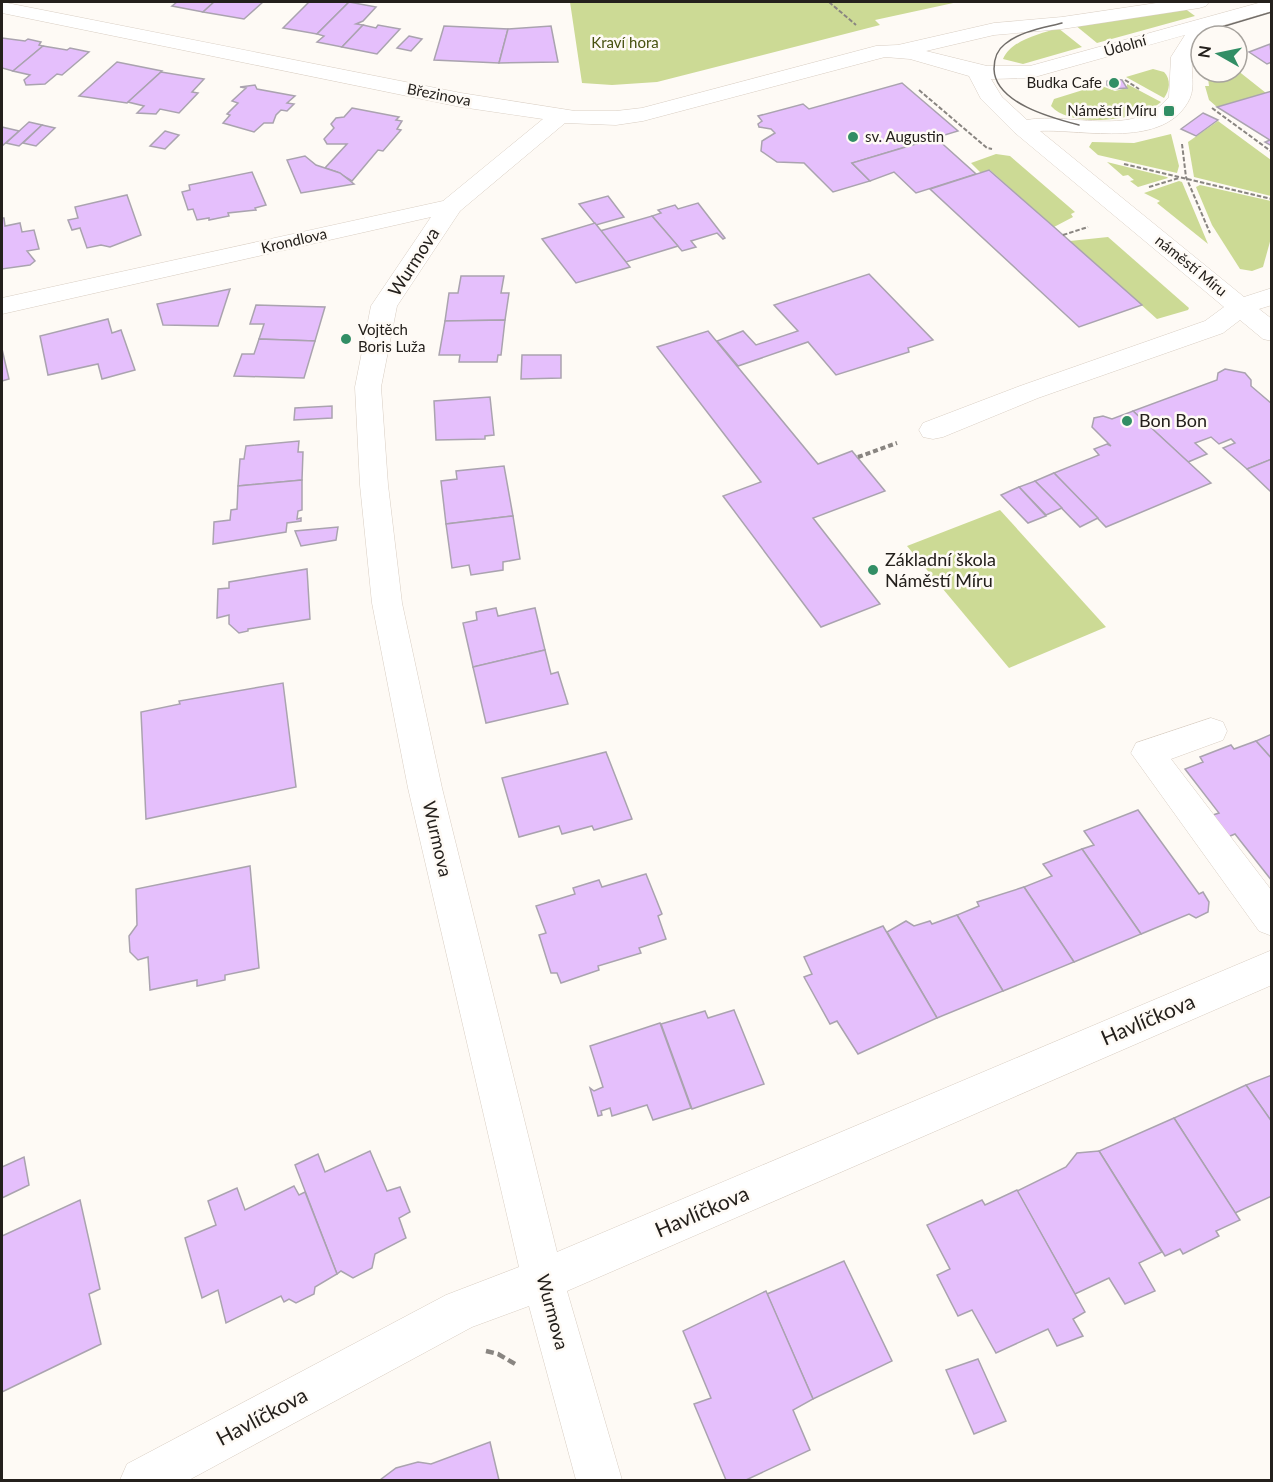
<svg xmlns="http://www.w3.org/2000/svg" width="1273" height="1482" viewBox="0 0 1273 1482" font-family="Lato,sans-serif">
	<rect width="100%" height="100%" fill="#fefaf5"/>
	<g fill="#ccda95">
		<polygon points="570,2 958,2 875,20 880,25 657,82 612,85 582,83"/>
		<polygon points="1184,8 1195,16 1097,43 1075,25"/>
		<path d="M 1058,28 L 1082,47 L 1023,64 L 1003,59 C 1011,40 1040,34 1058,28 Z"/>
		<path d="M 1153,69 L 1164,72 C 1171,79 1170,90 1164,98 L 1126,77 Z"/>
		<polygon points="1237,70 1266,93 1217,107 1209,100 1205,86 1209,86 1208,78 1203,78 1201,72"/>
		<path d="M 1127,84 L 1161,102 C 1139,121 1071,129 1051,106 L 1054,99 L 1099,85 L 1115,91 L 1127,88 Z"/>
		<polygon points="1218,121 1271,160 1271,196 1194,177 1188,142"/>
		<polygon points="1171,134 1179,166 1177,173 1098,155 1089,147 1092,142 1134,143"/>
		<polygon points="996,154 1010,156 1075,212 1071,214 1073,217 1054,227 990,170 981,173 971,163"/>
		<polygon points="1107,162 1167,177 1168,178 1138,187 1130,181 1134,180 1128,175 1123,176"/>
		<polygon points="1179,181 1182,182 1208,244 1157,203 1160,201 1144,193"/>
		<polygon points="1200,185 1271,201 1271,238 1263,267 1252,271 1240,269 1212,225 1196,187"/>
		<polygon points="1108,237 1189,308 1188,310 1157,319 1070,241"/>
		<polygon points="1000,510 1106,627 1009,668 907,546"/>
	</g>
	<g fill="#e5bffc" stroke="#aaa3af" stroke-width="1.5">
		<polygon points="177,2 214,2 203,12 172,6"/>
		<polygon points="214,2 263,2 244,19 203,12"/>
		<polygon points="309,2 349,2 317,34 283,28"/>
		<polygon points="349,2 376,7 363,21 356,24 363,25 342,47 317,42 324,36 317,34"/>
		<polygon points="363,25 376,28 378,25 400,29 377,54 342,47"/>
		<polygon points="444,26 508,29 499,63 434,60"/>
		<polygon points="551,26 558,62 499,63 508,29"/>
		<polygon points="409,36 422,39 411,51 397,48"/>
		<polygon points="2,38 25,41 28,39 41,42 39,45 43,46 13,71 2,68"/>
		<polygon points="1270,44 1272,62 1267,64 1249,52"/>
		<polygon points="43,46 67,50 70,48 89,52 62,75 57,74 45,84 26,85 24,80 30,75 13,71"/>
		<polygon points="117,62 162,71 127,103 79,96"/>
		<polygon points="161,72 204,79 192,92 198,93 179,113 160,109 156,114 137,113 144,106 128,102"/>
		<polygon points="1114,79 1122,80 1127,88 1113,89 1107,85 1107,81"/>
		<polygon points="902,83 958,131 852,163 870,181 833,192 804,163 777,162 761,151 762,141 775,133 771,129 759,127 758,124 762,121 758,116 803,104 809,109"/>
		<polygon points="255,85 257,89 295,96 287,103 294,104 287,111 281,110 276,115 273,123 264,123 254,132 223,123 230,115 227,114 238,103 232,101 246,88 240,87"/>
		<polygon points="1272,91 1272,146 1265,142 1270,140 1217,107"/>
		<polygon points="352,108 399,117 396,120 402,121 397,129 401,130 383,151 378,150 352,181 337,172 325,168 347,144 327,144 324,139 334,128 331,124 336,118 344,117"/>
		<polygon points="1203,113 1218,120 1196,136 1181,129"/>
		<polygon points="29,122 42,125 19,146 6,143"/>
		<polygon points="42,125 55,128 36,146 23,143"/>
		<polygon points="2,127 19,131 2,146"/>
		<polygon points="165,131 179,135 165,149 150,146"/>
		<polygon points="936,138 976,174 916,193 894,172 870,181 852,163"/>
		<polygon points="305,156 316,165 340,173 354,184 301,193 287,160"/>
		<polygon points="989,170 1054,227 1142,305 1079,327 930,189"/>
		<polygon points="252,172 266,205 255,208 256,210 228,213 229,216 209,220 209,218 197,220 193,209 188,210 182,192 190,190 189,185"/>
		<polygon points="127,195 141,235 110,247 101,245 87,248 80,228 72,230 68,220 78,218 75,207"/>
		<polygon points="608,196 624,217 596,225 579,204"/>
		<polygon points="698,203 725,238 723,239 717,233 691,241 696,247 682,251 652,216 661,213 658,210 675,205 678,209"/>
		<polygon points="652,216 678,246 626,262 600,231"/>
		<polygon points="2,218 4,218 5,226 20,223 22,232 34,230 39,249 27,251 35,261 30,265 2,269"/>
		<polygon points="595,223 630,267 576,283 542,239"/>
		<polygon points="869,274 933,340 908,348 909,352 836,375 808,342 738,366 717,341 743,331 756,345 798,331 774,305"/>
		<polygon points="461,276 504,276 501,293 509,293 505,320 445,321 449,293 458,293"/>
		<polygon points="230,289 218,326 163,325 157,304"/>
		<polygon points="256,305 325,307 315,341 259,339 264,324 250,324"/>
		<polygon points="108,319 112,333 121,330 135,370 102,379 98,364 48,375 40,336"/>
		<polygon points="505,320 501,355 498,355 497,362 459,362 460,355 439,355 445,321"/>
		<polygon points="708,331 818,464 852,451 885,491 813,518 880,604 821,627 723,496 761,482 657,347"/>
		<polygon points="259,339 315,341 304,378 234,376 242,354 254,354"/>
		<polygon points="2,349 9,379 2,381"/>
		<polygon points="522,355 561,355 561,378 521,379"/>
		<polygon points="1225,369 1245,373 1251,380 1251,386 1272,404 1272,459 1247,469 1223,448 1235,443 1231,439 1219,444 1211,437 1195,443 1207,454 1188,462 1133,411 1217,380 1218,373"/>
		<polygon points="490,397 494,435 485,436 485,439 436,440 434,401"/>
		<polygon points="332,406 332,418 294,420 295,408"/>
		<polygon points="1133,411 1211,483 1106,527 1054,473 1099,455 1094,449 1107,444 1111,446 1092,427 1094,418 1103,416 1112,419"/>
		<polygon points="299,441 298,452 303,452 302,480 238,486 240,459 244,459 246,446"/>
		<polygon points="1272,459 1272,491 1270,491 1247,469"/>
		<polygon points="504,466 513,516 446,524 441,481 457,479 456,471"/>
		<polygon points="1054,473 1098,518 1080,527 1035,481"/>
		<polygon points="302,480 302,510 298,511 297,519 301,518 301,521 287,523 286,532 213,544 214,522 230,520 231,510 237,509 238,486"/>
		<polygon points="1035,481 1062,508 1046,515 1019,487"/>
		<polygon points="1019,487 1046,516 1028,523 1001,495"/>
		<polygon points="513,516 520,559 503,562 503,570 471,575 469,565 452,568 446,524"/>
		<polygon points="338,527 336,540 301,546 295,531"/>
		<polygon points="307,569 310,619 248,629 248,631 239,633 229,624 229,615 217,618 218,589 229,588 229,582"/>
		<polygon points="496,608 498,616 535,608 545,650 473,667 463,623 477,620 476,612"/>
		<polygon points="545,650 551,674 558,672 568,704 486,723 473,667"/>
		<polygon points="283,683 296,787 146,819 141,712 180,704 179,701"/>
		<polygon points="1272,734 1272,759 1256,741"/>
		<polygon points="1256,741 1272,759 1272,881 1235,834 1223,839 1207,817 1219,813 1185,769 1203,762 1200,757 1231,745 1234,749"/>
		<polygon points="606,752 632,819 594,830 592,826 562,834 559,826 519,837 502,778"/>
		<polygon points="1138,810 1199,894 1203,892 1209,902 1208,912 1196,918 1189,914 1141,934 1082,849 1094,845 1084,831"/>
		<polygon points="1082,849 1141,934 1074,962 1024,887 1052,876 1043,864"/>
		<polygon points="250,866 259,968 225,975 225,980 197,986 197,980 150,990 148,957 138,960 130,952 129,936 137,925 136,889"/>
		<polygon points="646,874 662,914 658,916 666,939 639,948 641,953 598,966 599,970 561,983 557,973 551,973 539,935 546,933 536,906 575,894 573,888 599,880 602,887"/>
		<polygon points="1024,887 1074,962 1003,991 957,915 979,906 977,902"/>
		<polygon points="957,915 1003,991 937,1018 887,932 906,921 914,926 930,921 932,924"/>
		<polygon points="883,926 937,1018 858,1054 837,1021 830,1024 804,977 812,974 804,957"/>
		<polygon points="734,1010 764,1084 692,1109 661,1024 705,1011 708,1018"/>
		<polygon points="660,1023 691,1108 653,1120 647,1105 612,1116 610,1108 601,1111 602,1115 598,1116 590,1088 594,1091 603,1087 590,1046"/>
		<polygon points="1272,1075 1272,1122 1246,1085"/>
		<polygon points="1246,1085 1272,1122 1272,1196 1235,1213 1174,1118"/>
		<polygon points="1174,1118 1240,1220 1216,1231 1219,1236 1183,1254 1180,1249 1165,1256 1099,1151"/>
		<polygon points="370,1151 387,1191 400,1187 410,1212 399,1218 406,1238 375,1254 372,1268 353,1278 341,1271 337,1274 295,1165 318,1154 325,1172"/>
		<polygon points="1099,1151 1162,1252 1139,1263 1155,1291 1125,1304 1109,1278 1075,1294 1017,1191 1066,1167 1077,1153"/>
		<polygon points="24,1157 29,1185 2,1198 2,1167"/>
		<polygon points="294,1186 299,1195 305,1192 337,1274 315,1287 314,1294 296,1303 289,1299 284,1302 281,1296 226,1323 218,1290 202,1298 185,1238 216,1225 208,1201 237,1188 245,1210"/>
		<polygon points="1017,1190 1085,1312 1073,1319 1083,1336 1057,1346 1048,1329 996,1353 972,1310 958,1316 937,1275 950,1269 927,1225 982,1200 985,1205"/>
		<polygon points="80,1200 100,1289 89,1294 101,1344 2,1392 2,1236"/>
		<polygon points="844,1261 892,1361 813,1399 767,1294"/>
		<polygon points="766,1291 813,1399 793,1410 810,1450 746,1480 726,1480 694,1404 711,1398 683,1331"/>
		<polygon points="978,1359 1006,1421 974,1434 946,1370"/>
		<polygon points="490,1442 499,1480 380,1480 396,1468 418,1462 431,1464"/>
	</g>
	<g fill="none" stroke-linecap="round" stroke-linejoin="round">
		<defs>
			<g id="minor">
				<path d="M 2,2 L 461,93 L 575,111 L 616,111 L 642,108 L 876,46 L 898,45 L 994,23 L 1062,17 L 1163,2 L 1209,2 L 1206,6 L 1199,8 L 1062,29 L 994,35 L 926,51 L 987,66 L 1030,66 L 1262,2 L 1272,2 L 1272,11 L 1224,25 L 1210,36 L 1201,36 C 1201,46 1192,50 1192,61 C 1191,73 1195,86 1190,98 C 1166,150 1084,129 1040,131 L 1244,297 L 1272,288 L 1272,305 L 1259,309 L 1272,319 L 1272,341 L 1263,339 L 1240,320 L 1223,333 L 1038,398 L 943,437 L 933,439 L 923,437 L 919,430 L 923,423 L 1020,386 L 1205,321 L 1224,307 L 1014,132 L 981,99 L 969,76 L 910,59 L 885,57 L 643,121 L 616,125 L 565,123 L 460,211 L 397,306 L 381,387 L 388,485 L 402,603 L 442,788 L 557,1252 L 1272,950 L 1272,985 L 567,1291 L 622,1480 L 576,1480 L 529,1306 L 472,1327 L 189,1480 L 120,1480 L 127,1464 L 446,1295 L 519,1267 L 408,788 L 372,603 L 360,485 L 355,387 L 371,306 L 431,217 L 2,314 L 2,298 L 443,201 L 543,119 L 461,107 L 2,13 ZM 1185,35 L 1171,57 L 1169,97 C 1135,139 1072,112 1027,120 L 1002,97 L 991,79 L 1031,78 Z"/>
				<polygon points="1211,718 1223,722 1227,731 1223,740 1171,759 1272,891 1272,936 1259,931 1131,753 1136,743"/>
			</g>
		</defs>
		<use href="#minor" stroke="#d9cec3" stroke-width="1"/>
		<g stroke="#898581" stroke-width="2" stroke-dasharray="4.5 2" stroke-linecap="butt">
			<polyline points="829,2 856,25"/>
			<polyline points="1125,80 1139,89"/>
			<polyline points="919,90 987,148 992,149"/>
			<polyline points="1212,108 1272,152"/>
			<polyline points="1182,144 1186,177 1210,233"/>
			<polyline points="1124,164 1272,199"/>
			<polyline points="1149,187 1179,178"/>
			<polyline points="1063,235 1088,227"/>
		</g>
		<polyline stroke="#898581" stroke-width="4" stroke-dasharray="5 3" stroke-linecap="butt" points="858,457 897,443"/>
		<polyline stroke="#898581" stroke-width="4.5" stroke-dasharray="8 4" stroke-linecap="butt" points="486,1351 498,1354 517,1365"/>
		<use href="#minor" fill="#fff" fill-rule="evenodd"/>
		<g stroke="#716d69" stroke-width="1.5">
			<path d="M 1062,23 C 1043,28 1021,31 1005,44 C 997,50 994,59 994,69 C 995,103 1052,118 1079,125"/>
			<polyline points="1197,38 1215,29 1272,12"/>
		</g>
	</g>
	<g fill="#328e65" stroke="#fefaf5" stroke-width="2">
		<circle cx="1114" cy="83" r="6"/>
		<rect x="1163" y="105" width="12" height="12" rx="3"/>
		<circle cx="853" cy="137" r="6"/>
		<circle cx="346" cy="339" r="6"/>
		<circle cx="1127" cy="421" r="6"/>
		<circle cx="873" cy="570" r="6"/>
	</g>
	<g text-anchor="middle" stroke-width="5" stroke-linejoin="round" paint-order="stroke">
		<g font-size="15" fill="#47510f" stroke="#fefaf5">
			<text x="625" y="48">Kraví hora</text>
		</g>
		<g font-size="15" fill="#24201c" stroke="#fefaf5">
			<text transform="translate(1125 46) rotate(-16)" y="5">Údolní</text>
			<text transform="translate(439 95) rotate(11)" y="5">Březinova</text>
			<text transform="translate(294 241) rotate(-13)" y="5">Krondlova</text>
			<text transform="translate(1191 266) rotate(39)" y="5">náměstí Míru</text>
		</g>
		<g font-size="15" fill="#24201c" stroke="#fefaf5" text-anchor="end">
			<text x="1102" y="88">Budka Cafe</text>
			<text x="1157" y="116">Náměstí Míru</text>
			<text x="865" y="142" text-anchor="start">sv. Augustin</text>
			<text x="358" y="335" text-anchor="start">Vojtěch<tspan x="358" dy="17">Boris Luža</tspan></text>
		</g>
		<g font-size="18" fill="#24201c" stroke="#fefaf5">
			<text transform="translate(414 262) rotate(-57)" y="6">Wurmova</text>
			<text transform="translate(437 839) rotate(77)" y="6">Wurmova</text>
			<text transform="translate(552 1312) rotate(75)" y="6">Wurmova</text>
		</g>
		<g font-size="18" fill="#24201c" stroke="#fefaf5" text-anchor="start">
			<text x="1139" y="427">Bon Bon</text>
			<text x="885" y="566">Základní škola<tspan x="885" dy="21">Náměstí Míru</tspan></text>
		</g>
		<g font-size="21" fill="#24201c" stroke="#fefaf5">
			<text transform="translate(1148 1020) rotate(-23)" y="7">Havlíčkova</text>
			<text transform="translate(702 1212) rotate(-23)" y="7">Havlíčkova</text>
			<text transform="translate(262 1417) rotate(-28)" y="7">Havlíčkova</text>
		</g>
	</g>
	<rect width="1273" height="1482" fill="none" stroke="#24201c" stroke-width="6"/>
	<g transform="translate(1219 54) rotate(279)"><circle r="28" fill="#fefaf5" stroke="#a7a39e" stroke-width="1.5"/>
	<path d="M0-4.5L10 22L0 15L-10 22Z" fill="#328e65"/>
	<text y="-9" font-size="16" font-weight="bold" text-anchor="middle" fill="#24201c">N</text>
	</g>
</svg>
